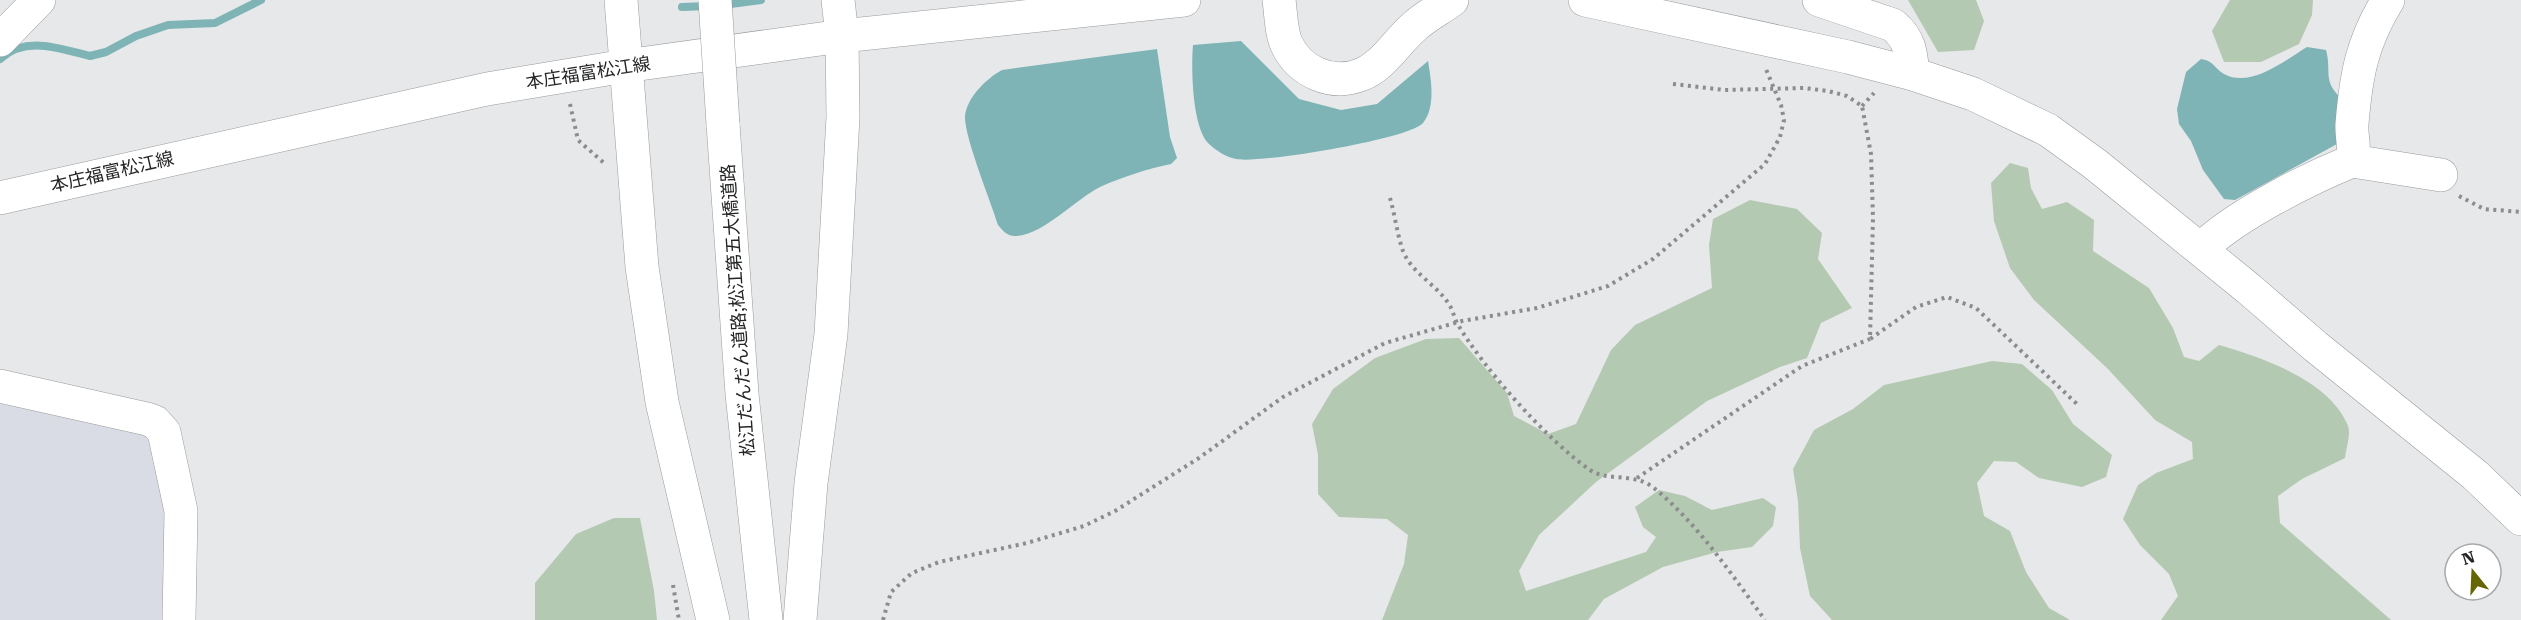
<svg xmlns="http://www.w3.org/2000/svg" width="2521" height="620" viewBox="0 0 2521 620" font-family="'Roboto Serif','Noto Sans JP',serif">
	<rect width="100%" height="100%" fill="#e7e8ea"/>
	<polygon fill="#d9dce5" points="0,400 136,425 152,440 169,511 164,620 0,620"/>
	<g fill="#b4c9b1">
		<polygon points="1908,0 1976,0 1984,21 1974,50 1938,52"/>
		<polygon points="2230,0 2313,0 2312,15 2299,44 2261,62 2224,62 2212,31"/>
		<path d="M 2010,163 L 2028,168 L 2031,188 L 2042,209 L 2067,202 L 2094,220 L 2093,251 L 2149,288 L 2173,328 L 2184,357 L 2199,361 L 2219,345 C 2261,357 2331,381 2348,426 C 2351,434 2346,449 2345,458 L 2302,479 L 2278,496 L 2280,523 L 2391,620 L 2161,620 L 2178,596 L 2169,574 L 2140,545 L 2123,519 L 2138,485 L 2156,473 L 2193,459 L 2192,442 L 2155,420 L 2108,369 L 2034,300 L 2010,268 L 1994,221 L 1991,183 Z"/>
		<polygon points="1750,200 1797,209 1822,233 1818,259 1852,308 1821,323 1807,358 1780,367 1707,401 1596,482 1539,535 1519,571 1526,591 1646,552 1656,537 1643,527 1635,507 1659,490 1685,496 1712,510 1763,498 1776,507 1773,526 1752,547 1717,552 1663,567 1604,599 1588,620 1382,620 1404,564 1408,535 1387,519 1339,517 1318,494 1318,455 1312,424 1333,389 1375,358 1426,339 1459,338 1507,393 1514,416 1548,434 1576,424 1611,350 1635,325 1712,288 1709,245 1713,219"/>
		<polygon points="1992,361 2022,364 2052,390 2073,424 2112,455 2106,477 2082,487 2039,478 2016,462 1994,461 1977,483 1984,516 2010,531 2026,572 2049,608 2070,620 1832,620 1810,596 1800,548 1798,501 1793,469 1814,430 1853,409 1884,385"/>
		<polygon points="614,518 640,518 654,591 657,620 535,620 535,583 576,534"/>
	</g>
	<g fill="#7eb4b5">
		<path d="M 1241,41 L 1299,99 L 1341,110 L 1377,104 L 1428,61 C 1431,79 1436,107 1423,123 C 1410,139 1259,164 1236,159 C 1226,157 1215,150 1208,143 C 1192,126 1191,68 1193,45 Z"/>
		<path d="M 2307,47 L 2326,50 C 2332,72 2322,80 2341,98 L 2337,144 L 2235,200 L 2224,199 L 2203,170 L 2191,141 L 2179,124 L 2177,109 L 2186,72 L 2201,59 C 2214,61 2214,68 2224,74 C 2250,89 2287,59 2307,47 Z"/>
		<path d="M 1157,49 L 1170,137 L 1177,158 L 1171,164 C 1147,169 1122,177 1100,187 C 1076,199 1044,234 1017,236 C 1008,237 1003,231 998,225 C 991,202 964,136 965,116 C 967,97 987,78 1002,70 Z"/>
	</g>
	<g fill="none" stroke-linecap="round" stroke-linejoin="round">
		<g stroke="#7eb4b5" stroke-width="8">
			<polyline points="723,5 761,0"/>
			<polyline points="682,7 709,6"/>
			<path d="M 0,59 C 26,35 60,49 90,56 L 106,52 L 136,36 L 168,25 L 215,23 L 261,0"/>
		</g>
		<defs>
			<g id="minor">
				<path d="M 1279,0 C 1281,14 1281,33 1287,45 C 1300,72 1332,86 1360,75 C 1383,67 1397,41 1415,26 C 1426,16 1440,9 1452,0"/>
				<polyline points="1585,0 1848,57 1913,74 1973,94 2048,130 2095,164 2249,289 2315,346 2475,475 2521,519"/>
				<path d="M 1819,0 L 1893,25 C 1910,39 1911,53 1913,74"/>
				<polyline points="0,40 39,0"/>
				<polyline points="2352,161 2441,175"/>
				<path d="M 2201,249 C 2234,216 2308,179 2352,161 C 2356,148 2351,137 2352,124 C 2356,75 2362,42 2388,0"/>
				<polyline points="0,386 147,419 155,422 164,432 181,511 179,620"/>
			</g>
			<polyline id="major" points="0,198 487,89 625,66 842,36 1184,0"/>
			<g id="highway">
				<polyline points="621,0 642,267 662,402 713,620"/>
				<polyline points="723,124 742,394 766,620"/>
				<polyline points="800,620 811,483 831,334 843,117 842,36 838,0"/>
			</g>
		</defs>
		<use href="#minor" stroke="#999a9c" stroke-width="34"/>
		<use href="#major" stroke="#999a9c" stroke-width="34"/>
		<use href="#highway" stroke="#999a9c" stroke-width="34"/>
		<g stroke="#8b8c8d" stroke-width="4" stroke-dasharray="3 4.5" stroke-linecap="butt">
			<polyline points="1673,84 1725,90 1804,88 1828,91 1847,96 1862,106 1871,154 1873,218 1870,339 1916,307 1947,297 1976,308 2079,406"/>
			<polyline points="570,104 578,140 605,164"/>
			<polyline points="1862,106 1874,93"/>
			<polyline points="2459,196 2484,209 2521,212"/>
			<path d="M 1390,198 C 1395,215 1397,234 1403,251 C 1412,274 1438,285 1450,306 C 1453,311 1454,317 1457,323 C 1483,368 1547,440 1590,470 C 1607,482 1634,472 1654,488 C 1698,524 1732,575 1765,620"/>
			<polyline points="1637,478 1802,366 1870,339"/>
			<polyline points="673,585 679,620"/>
			<polyline points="883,620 891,592 912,573 939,562 1027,543 1084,526 1115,511 1199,458 1283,397 1385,343 1462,321 1537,308 1608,286 1653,259 1765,164 1780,137 1784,120 1781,105 1765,67"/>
		</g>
		<use href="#minor" stroke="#fff" stroke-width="33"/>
		<use href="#major" stroke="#fff" stroke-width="33"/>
		<use href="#highway" stroke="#fff" stroke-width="33"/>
		<defs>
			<polyline id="highway-bridge" points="715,0 723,124"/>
		</defs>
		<use href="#highway-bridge" stroke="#999a9c" stroke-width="34" stroke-linecap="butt"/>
		<use href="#highway-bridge" stroke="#fff" stroke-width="33"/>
	</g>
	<g text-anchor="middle" stroke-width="5" stroke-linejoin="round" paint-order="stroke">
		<g font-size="18" fill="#242525" stroke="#fff">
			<text transform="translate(588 73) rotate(-9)" y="6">本庄福富松江線</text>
			<text transform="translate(112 172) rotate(-13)" y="6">本庄福富松江線</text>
			<text transform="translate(738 310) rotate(-94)" y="6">松江だんだん道路;松江第五大橋道路</text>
		</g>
	</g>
	<g transform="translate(2473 572) rotate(342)"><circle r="28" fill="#ffffff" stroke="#a7a8a8" stroke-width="1.5"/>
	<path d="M0-4.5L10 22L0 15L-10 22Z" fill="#656600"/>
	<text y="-9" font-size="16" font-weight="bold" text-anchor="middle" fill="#242525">N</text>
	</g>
</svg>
